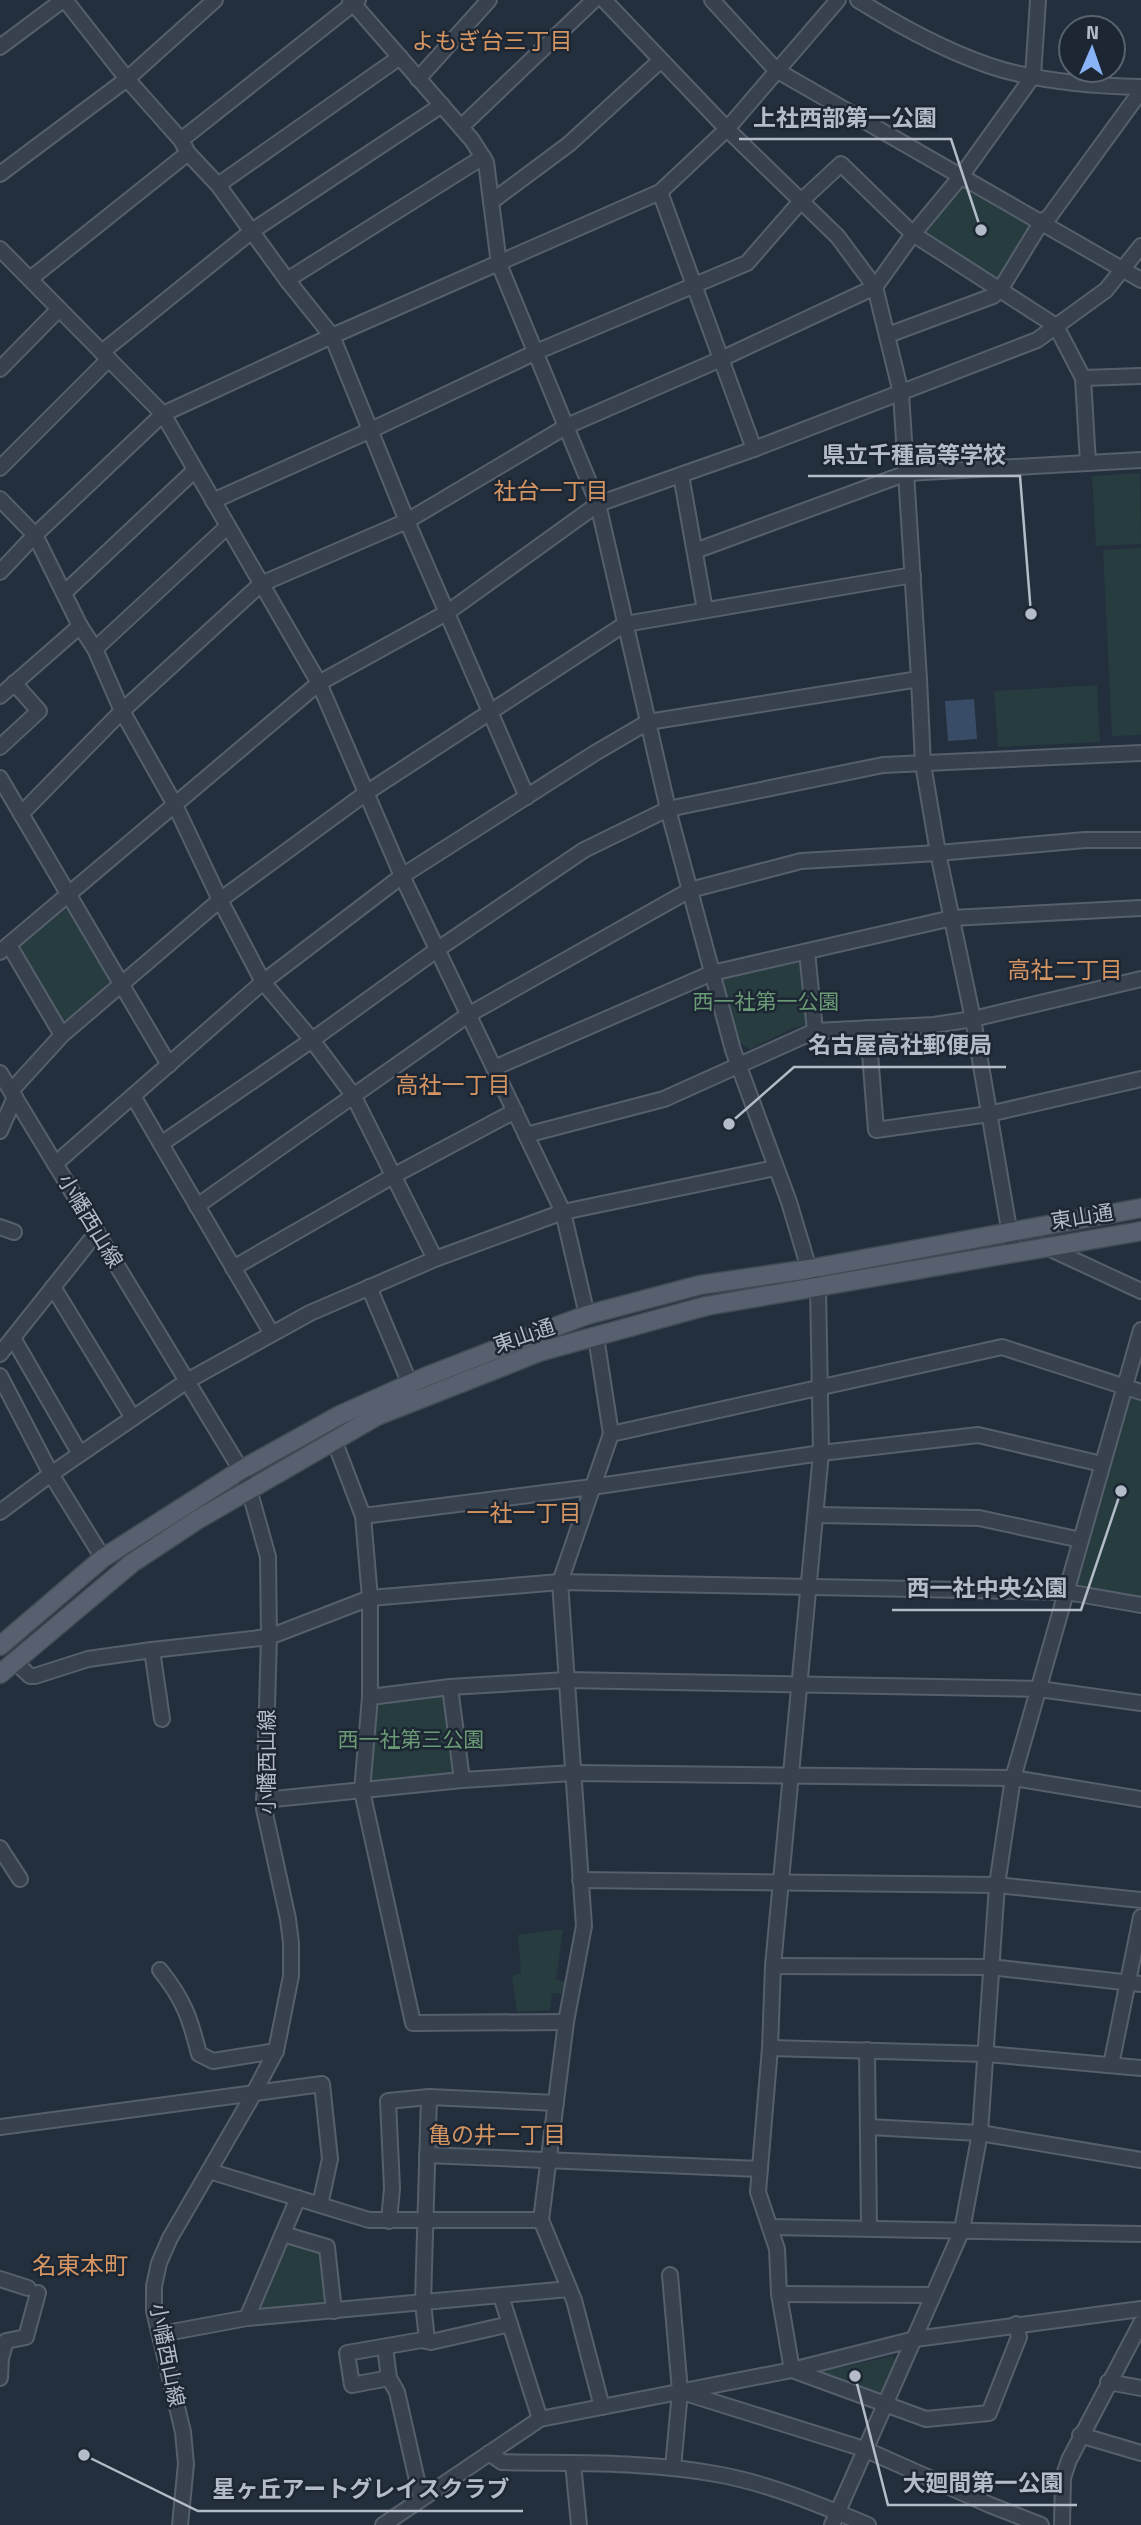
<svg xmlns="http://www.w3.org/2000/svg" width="1141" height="2525" viewBox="0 0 1141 2525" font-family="'Titillium Web','Noto Sans JP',sans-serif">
	<rect width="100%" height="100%" fill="#242f3e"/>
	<g fill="#263c3f">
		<polygon points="962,181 1037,225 997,282 924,235"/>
		<polygon points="1140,473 1141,544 1096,546 1092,476"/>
		<polygon points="1141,548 1141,735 1112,736 1103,550"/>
		<polygon points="1097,685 1100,742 998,747 994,691"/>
		<polygon points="69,907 113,982 66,1030 19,947"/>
		<polygon points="802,956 811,1023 789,1030 750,1049 739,1042 722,982 725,974"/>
		<polygon points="1134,1394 1141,1397 1141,1598 1076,1587 1074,1583 1127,1398"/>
		<polygon points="444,1692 457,1774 367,1786 371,1701"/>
		<polygon points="563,1929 556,1979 565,1982 563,1994 552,1993 550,2010 517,2012 512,1976 521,1973 518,1935"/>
		<polygon points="284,2241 326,2252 336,2303 254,2310"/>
		<polygon points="893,2356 897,2363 880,2398 820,2380 819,2372"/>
	</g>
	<polygon fill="#394c67" points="974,699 977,739 948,741 945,701"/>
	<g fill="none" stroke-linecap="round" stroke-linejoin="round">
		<defs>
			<g id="minor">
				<polyline points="65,0 127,79 181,140 188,153 218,185 287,280 332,336 407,521 527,797"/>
				<polyline points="350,0 472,140 486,162 499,264 598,504 668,809 733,1050 789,1202 809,1269 818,1287 821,1453 773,1966 770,2048 758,2192 777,2249 779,2294 792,2370 926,2419 989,2413 1019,2337 1016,2324"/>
				<polyline points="604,0 727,129 838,237 875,287 901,393 919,679"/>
				<polyline points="712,0 776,70 1141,280"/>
				<path d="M 858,0 C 903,28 952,55 1003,70 C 1048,82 1095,86 1141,87"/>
				<polyline points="0,47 63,0"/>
				<polyline points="418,79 489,0"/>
				<polyline points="461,127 594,0"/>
				<polyline points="181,140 358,0"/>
				<polyline points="0,174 127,79 215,0"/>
				<polyline points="218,185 400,57"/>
				<polyline points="660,192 754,449"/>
				<polyline points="491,202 569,144 661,60"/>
				<polyline points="0,249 163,414 319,683 402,876 563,1212 587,1315"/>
				<polyline points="30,279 188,153"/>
				<polyline points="287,280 483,157"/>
				<polyline points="888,335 993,296 1000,290 1042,221 1049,217 1141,91"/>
				<polyline points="102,352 252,231 442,105"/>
				<polyline points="0,369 59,309"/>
				<polyline points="1083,378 1141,376"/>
				<polyline points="0,468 109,359"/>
				<polyline points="681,475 705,610"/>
				<polyline points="0,499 35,535 80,626 95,649 122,711 175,805 220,900 263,982 312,1040 353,1095 435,1259"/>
				<polyline points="213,501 371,430 536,352 747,263 801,201 841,164 913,234 1056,326 1083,378 1088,463"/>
				<polyline points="695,551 907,473 1141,460"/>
				<polyline points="0,572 35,535 163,414 332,336 660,192 727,129 838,0"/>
				<polyline points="64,593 195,470"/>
				<polyline points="95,649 228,526"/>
				<polyline points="0,696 80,626"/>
				<polyline points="0,747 39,711 14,683"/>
				<polyline points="0,778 169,1065"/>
				<polyline points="21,814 122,711 261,584 407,521 567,426 721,359 875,287 913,234 962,175 1033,76 1038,0"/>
				<polyline points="9,945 62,1035"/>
				<polyline points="0,952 319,683 448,612 598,504 754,449 1037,340 1106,290 1141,246"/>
				<polyline points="807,952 815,1031"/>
				<polyline points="868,1028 876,1130 989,1114 1141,1079"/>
				<polyline points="494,1068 712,973 952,918 1141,908"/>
				<polyline points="0,1073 241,1470 249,1489 268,1557 269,1637 264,1809 288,1919 291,1943 291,1976 276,2051 249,2102 170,2238 159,2263 154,2286 154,2311 183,2432 186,2464 180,2525"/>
				<polyline points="11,1091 62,1035 220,900 366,793 625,624 913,575"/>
				<polyline points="133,1096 272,1334"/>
				<polyline points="0,1131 15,1097"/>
				<polyline points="526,1135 664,1099 815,1031 934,1025 973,1019 1141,979"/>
				<polyline points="161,1144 312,1040 438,949 584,850 668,809 883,765 1141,753"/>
				<polyline points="55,1164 263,982 402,876 595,753 648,722 919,679 923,764 938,853 973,1019 1013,1252"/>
				<polyline points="197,1206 468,1015 690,890 801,861 938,853 1085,840 1141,840"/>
				<polyline points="0,1227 14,1232"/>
				<polyline points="1044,1246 1141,1291"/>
				<polyline points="233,1268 393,1176 515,1111"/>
				<polyline points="53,1287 133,1418"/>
				<polyline points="369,1287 410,1384"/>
				<polyline points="596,1337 611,1434"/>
				<polyline points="13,1338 80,1454"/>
				<polyline points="0,1354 97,1232"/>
				<polyline points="0,1376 51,1474 103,1558"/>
				<polyline points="334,1440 363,1516 370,1598 370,1697 362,1791 413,2023 566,2022"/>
				<polyline points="0,1512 51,1474 187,1381 310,1313 435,1259 563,1212 775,1168"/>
				<polyline points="816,1515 979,1518 1081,1540"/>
				<polyline points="363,1516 592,1487 821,1453 978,1435 1102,1464"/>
				<polyline points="152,1650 269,1637 370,1598 560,1582 1067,1592 1141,1605"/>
				<polyline points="14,1661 30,1676 35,1676 88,1659 152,1650 162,1719"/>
				<polyline points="450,1687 462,1780"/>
				<polyline points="370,1697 450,1687 566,1680 1039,1689 1141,1703"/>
				<polyline points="264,1800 462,1780 573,1773 1013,1778 1141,1799"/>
				<polyline points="0,1848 20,1879"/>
				<polyline points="580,1880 997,1885 1141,1900"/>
				<polyline points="773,1966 990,1967 1141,1984"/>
				<path d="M 160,1970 C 184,2000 190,2018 199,2054 L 213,2061 L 276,2051"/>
				<polyline points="770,2048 987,2054 1141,2068"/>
				<polyline points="867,2050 869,2227"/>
				<polyline points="1111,2065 1141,1917"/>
				<polyline points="0,2127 322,2084 330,2159 320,2205"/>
				<polyline points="869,2127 980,2133 1141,2160"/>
				<polyline points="427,2155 760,2169"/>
				<polyline points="209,2171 369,2220 541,2220"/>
				<polyline points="389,2221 392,2188 388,2101 429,2097"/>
				<polyline points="770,2227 1141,2234"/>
				<polyline points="283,2234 327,2247 334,2311"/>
				<polyline points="670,2275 680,2391 673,2468"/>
				<polyline points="0,2279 28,2288"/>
				<polyline points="779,2294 932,2295"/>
				<polyline points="501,2296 540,2419"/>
				<polyline points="247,2318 298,2198"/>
				<polyline points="161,2334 247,2318 569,2289"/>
				<polyline points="427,2341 423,2302 429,2097 556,2103"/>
				<polyline points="385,2347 389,2378"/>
				<polyline points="0,2378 1,2358 6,2341 26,2337 38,2293"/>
				<polyline points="1108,2382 1141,2388"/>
				<polyline points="682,2392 864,2449 990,2505 1041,2525"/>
				<polyline points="602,2407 574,2300 541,2220 566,2022 584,1926 560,1582 611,1434 1002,1347 1141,1392"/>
				<polyline points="1080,2435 1141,2453"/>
				<path d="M 489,2453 L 502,2462 C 574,2464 645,2461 716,2474 C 768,2483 820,2505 868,2525"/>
				<polyline points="573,2463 579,2525"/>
				<polyline points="421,2498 397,2392 389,2378 352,2385 347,2353 422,2340 431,2342 510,2324"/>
				<polyline points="383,2525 540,2419 792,2370 915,2339 1141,2309"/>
				<polyline points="832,2525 962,2230 980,2133 997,1885 1013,1778 1141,1330"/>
				<polyline points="1062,2525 1063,2478 1069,2460 1141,2323"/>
			</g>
			<g id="major">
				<polyline points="0,1646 103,1558 241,1470 340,1415 425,1377 525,1338 587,1315 700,1285 809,1269 1141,1208"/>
				<polyline points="0,1674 132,1563 197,1520 377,1416 542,1351 706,1306 1141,1231"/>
			</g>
		</defs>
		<use href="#minor" stroke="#565f6c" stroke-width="18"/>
		<use href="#major" stroke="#414a57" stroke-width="21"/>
		<use href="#minor" stroke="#38414e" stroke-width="14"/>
		<use href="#major" stroke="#56606e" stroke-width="18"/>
	</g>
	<g text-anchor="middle" stroke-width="5" stroke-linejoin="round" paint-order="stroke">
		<g font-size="21" fill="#6b9a76" stroke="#1d2633">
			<text x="766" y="1009">西一社第一公園</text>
			<text x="411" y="1747">西一社第三公園</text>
		</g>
		<g font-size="21" fill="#b4bcc9" stroke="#1d2633">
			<text transform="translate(1082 1217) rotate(-9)" y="7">東山通</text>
			<text transform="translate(90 1221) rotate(59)" y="7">小幡西山線</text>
			<text transform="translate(524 1336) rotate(-19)" y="7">東山通</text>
			<text transform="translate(267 1762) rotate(-90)" y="7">小幡西山線</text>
			<text transform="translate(167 2355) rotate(79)" y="7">小幡西山線</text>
		</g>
		<g font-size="23" fill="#d59563" stroke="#1d2633">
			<text x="492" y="49">よもぎ台三丁目</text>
			<text x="551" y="499">社台一丁目</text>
			<text x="1065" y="978">高社二丁目</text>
			<text x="453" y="1093">高社一丁目</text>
			<text x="524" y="1521">一社一丁目</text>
			<text x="497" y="2143">亀の井一丁目</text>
		</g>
		<g font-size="24" fill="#d59563" stroke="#1d2633">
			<text x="80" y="2274">名東本町</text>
		</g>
	</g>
	<path fill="none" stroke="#b4bcc9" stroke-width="2.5" d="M981 230L951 139H739M1031 614L1020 476H808M729 1124L794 1067H1006M1121 1491L1081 1610H892M855 2376L888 2505H1077M84 2455L198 2511H523"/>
	<g fill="#b4bcc9" stroke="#1d2633" stroke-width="2.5">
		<circle cx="981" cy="230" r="7"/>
		<circle cx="1031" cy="614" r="7"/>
		<circle cx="729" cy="1124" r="7"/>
		<circle cx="1121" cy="1491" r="7"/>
		<circle cx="855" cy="2376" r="7"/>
		<circle cx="84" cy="2455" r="7"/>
	</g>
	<g font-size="23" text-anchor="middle" font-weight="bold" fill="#b4bcc9" stroke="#1d2633" stroke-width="5" stroke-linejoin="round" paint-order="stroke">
		<text x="845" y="126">上社西部第一公園</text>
		<text x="914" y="463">県立千種高等学校</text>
		<text x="900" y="1053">名古屋高社郵便局</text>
		<text x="987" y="1596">西一社中央公園</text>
		<text x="983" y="2491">大廻間第一公園</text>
		<text x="361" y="2497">星ヶ丘アートグレイスクラブ</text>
	</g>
	<g transform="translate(1092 49) rotate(2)"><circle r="33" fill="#1d2633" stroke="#59626f" stroke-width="2"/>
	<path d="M0-5L12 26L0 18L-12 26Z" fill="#8ab4f8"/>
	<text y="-10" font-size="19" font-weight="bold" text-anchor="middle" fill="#b4bcc9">N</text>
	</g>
</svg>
